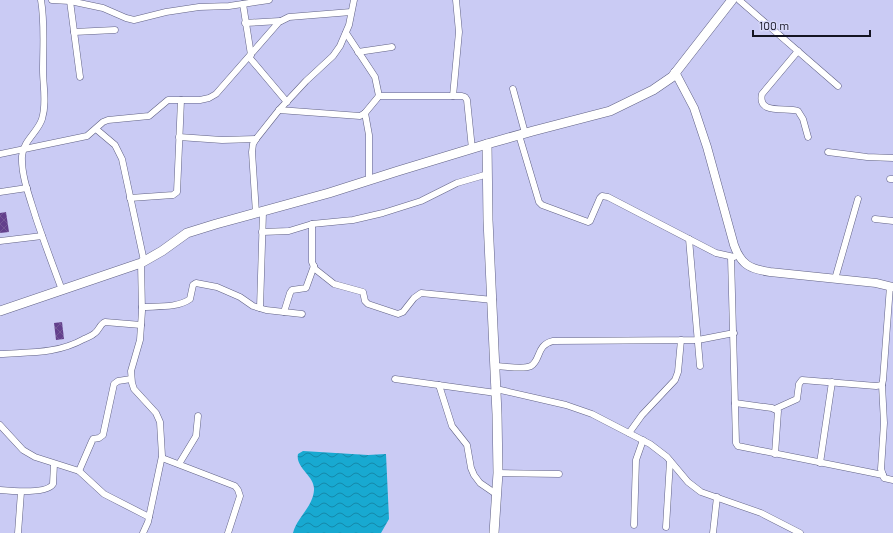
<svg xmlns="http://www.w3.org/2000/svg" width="893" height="533" viewBox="0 0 893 533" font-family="Barlow,sans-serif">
	<defs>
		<pattern id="water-waves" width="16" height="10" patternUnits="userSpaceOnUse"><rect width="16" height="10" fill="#18a9d1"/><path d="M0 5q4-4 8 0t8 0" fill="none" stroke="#1488a9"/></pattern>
		<pattern id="building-cross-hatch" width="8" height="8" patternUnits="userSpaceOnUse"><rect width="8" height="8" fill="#63408c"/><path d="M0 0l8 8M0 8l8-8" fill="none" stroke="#745896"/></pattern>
	</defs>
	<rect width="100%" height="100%" fill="#cacbf4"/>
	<path fill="url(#water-waves)" d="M 303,451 L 368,455 L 386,454 L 389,519 L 381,533 L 293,533 C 297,517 313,507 314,490 C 315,476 295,468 298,454 Z"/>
	<g fill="url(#building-cross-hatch)">
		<polygon points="6,212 9,232 0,233 0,213"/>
		<polygon points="62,322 64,339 56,340 54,323"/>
	</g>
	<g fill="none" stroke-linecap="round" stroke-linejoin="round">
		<defs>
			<g id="minor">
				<path d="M 41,0 C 45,23 43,47 43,70 C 43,86 47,103 42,119 C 38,132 23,141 22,156 C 21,176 30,198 36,218 C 44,242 53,266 62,290"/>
				<polyline points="52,0 70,1 103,8 126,18 134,20 166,12 199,7 229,6 269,0"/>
				<polyline points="739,0 838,86"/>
				<polyline points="70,1 80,77"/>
				<polyline points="243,4 251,55"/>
				<polyline points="245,23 280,21"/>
				<polyline points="74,32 115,30"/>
				<polyline points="346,33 375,77 379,96"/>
				<path d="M 798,51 L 762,94 C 757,115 786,107 798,111 L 803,119 L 808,137"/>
				<polyline points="358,52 392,47"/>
				<polyline points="249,57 287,102"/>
				<polyline points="513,89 525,133"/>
				<polyline points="453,96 459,32 456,0"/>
				<polyline points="279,110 360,116 365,113 379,96 462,96 465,97 467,100 472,149"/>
				<polyline points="365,113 369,135 369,180"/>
				<polyline points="96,129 115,145 122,159 144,261"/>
				<polyline points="519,135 539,202 542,205 588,222 590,221 600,198 602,196 608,197 716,253 734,257"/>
				<polyline points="179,137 222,140 256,139"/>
				<polyline points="828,152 867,157 893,158"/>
				<polyline points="0,154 87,136 103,122 108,120 149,116 168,100 200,100 209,98 216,94 279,22 289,17 351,12"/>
				<polyline points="890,179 893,179"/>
				<polyline points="0,192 27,188"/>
				<polyline points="130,198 173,195 177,192 181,100"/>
				<polyline points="256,213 252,152 253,144 256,139 279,110 306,81 333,56 340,46 349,25 354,0"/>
				<polyline points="875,219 893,221"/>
				<polyline points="312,224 312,262 315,269 334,284 363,292 365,301 368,304 398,314 403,312 414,298 421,293 493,300"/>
				<polyline points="262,232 289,231 312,224 353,220 383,213 421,201 457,183 488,174"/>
				<polyline points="689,239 700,366"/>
				<polyline points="0,241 42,236"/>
				<polyline points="731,257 736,443 738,446 883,475"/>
				<polyline points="141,263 142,311 140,340 131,371 132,383 134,389 156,413 160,422 162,456 148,522 143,533"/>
				<polyline points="835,279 858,199"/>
				<path d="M 142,307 C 157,306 178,308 190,299 L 193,285 L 196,283 L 217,287 L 240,297 L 253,306 L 266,310 L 302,314"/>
				<polyline points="260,308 263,212"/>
				<polyline points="284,312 290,293 292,290 306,288 314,266"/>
				<path d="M 0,354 C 30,352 57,354 84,339 C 88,337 92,336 95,333 C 99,330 100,324 105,322 L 141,325"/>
				<path d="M 496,366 C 504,366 523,370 531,366 C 541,360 536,345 553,341 L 698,340 L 734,333"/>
				<polyline points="395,379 496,393"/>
				<polyline points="439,385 452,426 467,445 471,468 474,475 480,483 496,494"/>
				<polyline points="882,385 884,423 881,469 884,478 893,480"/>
				<polyline points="496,389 566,405 592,414 650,444 667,457 688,482 701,492 761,513 800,533"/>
				<polyline points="735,403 772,408 778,411 775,454"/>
				<polyline points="775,409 797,399 799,384 802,380 876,386 882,385 883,380 890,286"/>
				<polyline points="0,425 23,450 35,457 79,471 104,494 149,517"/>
				<polyline points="629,433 642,415 675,380 678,372 681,340"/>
				<polyline points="162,458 235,486 238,490 240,496 228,533"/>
				<polyline points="820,463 832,382"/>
				<polyline points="179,464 196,436 198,416"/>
				<polyline points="79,471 92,441 93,439 99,438 103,435 114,384 118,381 131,379"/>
				<polyline points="498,473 559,474"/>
				<path d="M 0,490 C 11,491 47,494 53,484 L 54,464"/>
				<polyline points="634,525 636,460 643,440"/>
				<polyline points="666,527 670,461"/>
				<polyline points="18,533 21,492"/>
				<polyline points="713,533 717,497"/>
			</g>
			<path id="tertiary" d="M 675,72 L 694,108 L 707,147 L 734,245 C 741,265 750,269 770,272 L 876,283 L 893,287"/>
			<g id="secondary">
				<polyline points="0,311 141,263 162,251 187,233 216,224 329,193 398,171 487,144"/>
				<polyline points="494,533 498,473 497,414 488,220 487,144 533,131 610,111 653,90 672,77 732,0"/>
			</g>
		</defs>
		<use href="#minor" stroke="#616285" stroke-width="7"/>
		<use href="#tertiary" stroke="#616285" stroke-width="9"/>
		<use href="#secondary" stroke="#616285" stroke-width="10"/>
		<use href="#minor" stroke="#fff" stroke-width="6"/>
		<use href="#tertiary" stroke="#fff" stroke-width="8"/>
		<use href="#secondary" stroke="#fff" stroke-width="9"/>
	</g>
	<path d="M753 30v6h117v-6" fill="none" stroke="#141422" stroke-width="2"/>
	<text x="759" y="30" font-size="12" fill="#141422" stroke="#d8d9fa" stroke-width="3" paint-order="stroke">100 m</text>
</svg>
